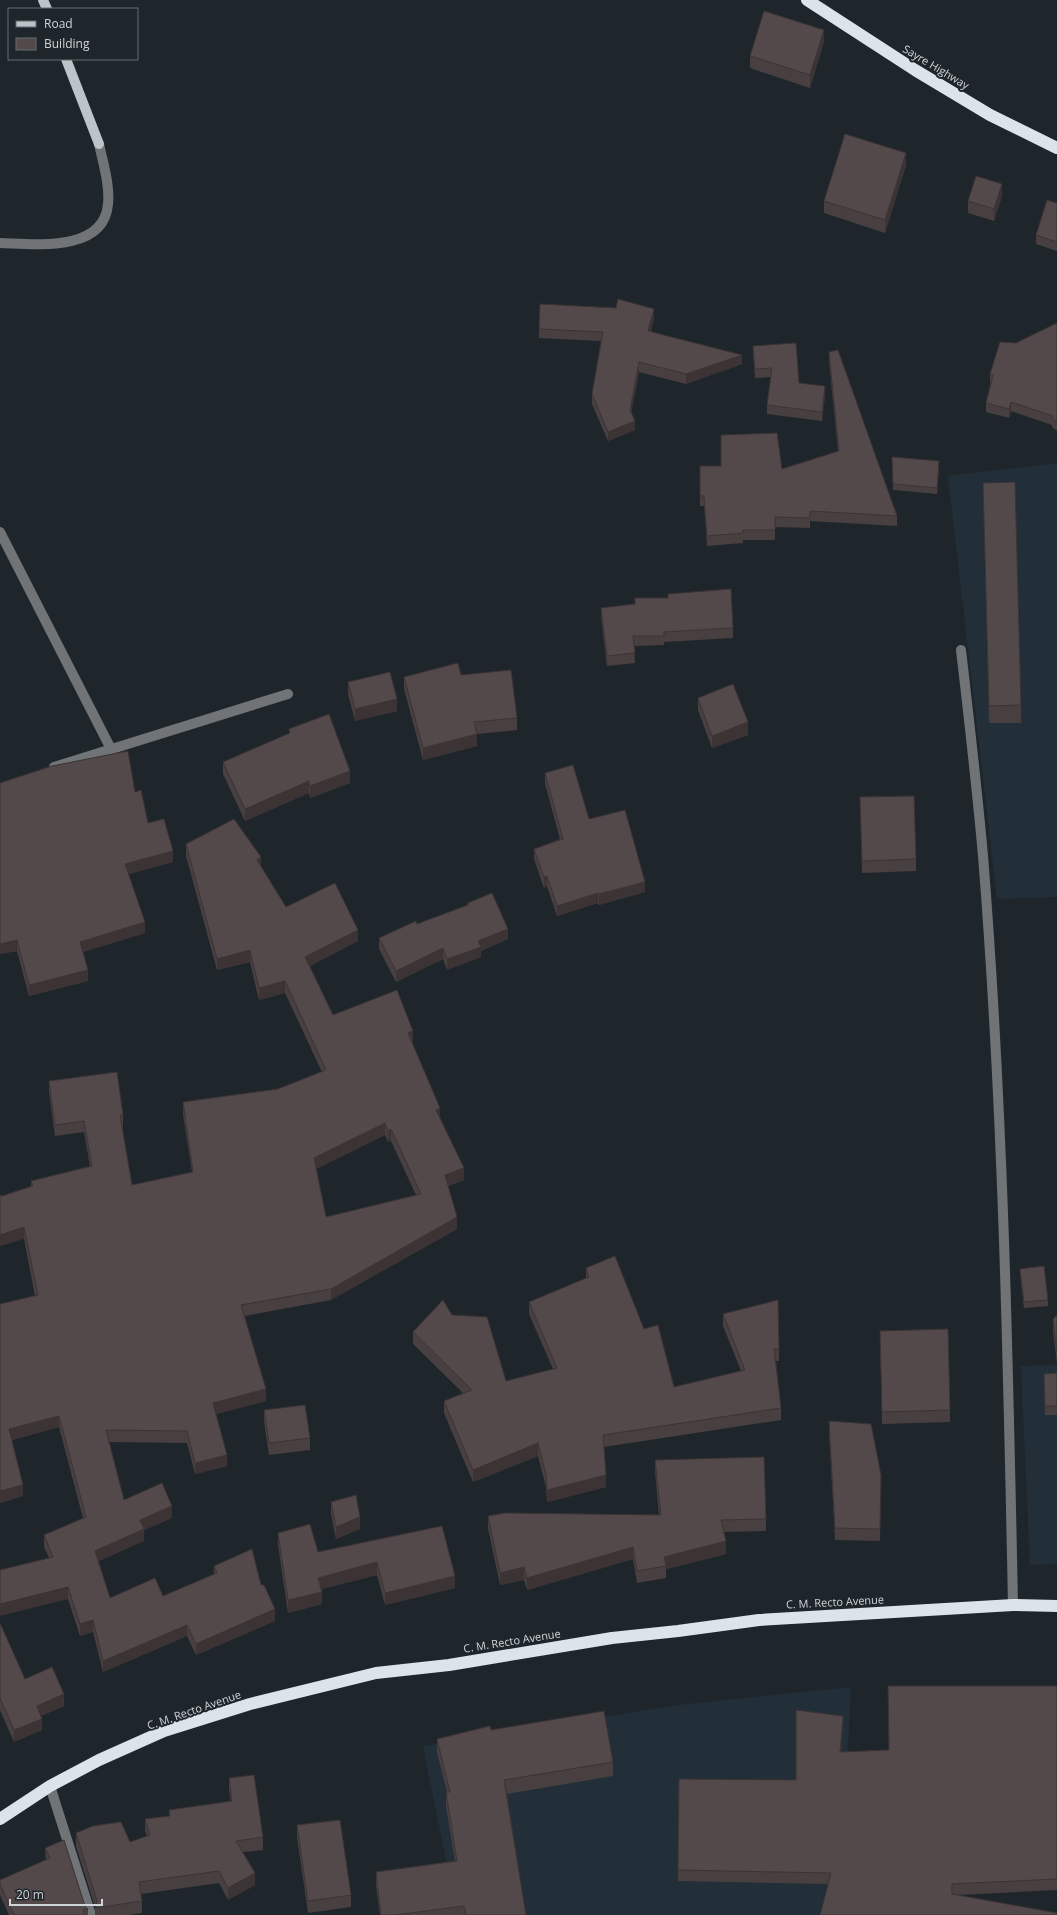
<svg xmlns="http://www.w3.org/2000/svg" width="1057" height="1915" viewBox="0 0 1057 1915" font-family="'Open Sans',sans-serif">
	<rect width="100%" height="100%" fill="#1f262b"/>
	<g fill="#222f38">
		<polygon points="1057,463 1057,897 997,899 948,476"/>
		<polygon points="1057,1365 1057,1564 1030,1565 1021,1366"/>
		<polygon points="851,1687 841,1879 1038,1915 457,1915 423,1746 678,1705"/>
	</g>
	<g fill="none" stroke-linecap="round" stroke-linejoin="round">
		<g stroke="#707477" stroke-width="10">
			<path d="M 0,243 C 34,244 104,253 108,204 C 110,185 103,163 99,144"/>
			<polyline points="0,532 111,749"/>
			<path d="M 961,650 C 969,719 977,787 983,856 C 1003,1105 1008,1355 1013,1605"/>
			<polyline points="54,767 288,694"/>
			<polyline points="50,1786 91,1915"/>
		</g>
		<g stroke="#bcc4c9" stroke-width="10">
			<polyline points="43,0 47,9"/>
			<polyline points="66,59 99,144"/>
		</g>
		<g stroke="#dae4ea" stroke-width="12">
			<polyline points="807,0 915,70 990,115 1057,148"/>
			<polyline points="0,1819 50,1786 99,1760 164,1731 250,1704 376,1673 449,1665 612,1638 678,1631 759,1620 1013,1605 1057,1606"/>
		</g>
	</g>
	<g fill="#483f40" fill-rule="evenodd">
		<polygon points="824,42 810,88 750,68 750,56"/>
		<polygon points="906,165 885,233 824,213 824,201"/>
		<polygon points="1002,196 994,221 968,213 968,201"/>
		<polygon points="1057,203 1057,251 1036,244 1036,235"/>
		<polygon points="654,318 651,331 742,364 686,384 639,372 631,413 635,430 608,441 592,404 592,394 601,341 539,338 539,329"/>
		<polygon points="1057,323 1057,431 1052,427 1052,425 1011,411 1009,418 986,412 986,403 991,383 990,383 990,374 1016,343"/>
		<polygon points="753,346 799,383 825,396 822,421 767,414 767,405 771,377 755,378 753,355"/>
		<polygon points="829,352 897,516 897,526 810,521 810,528 775,527 775,540 743,540 743,543 707,546 704,506 700,506 700,466 782,469 838,451 829,362"/>
		<polygon points="892,457 939,467 937,494 893,490"/>
		<polygon points="983,483 1021,705 1021,723 989,723"/>
		<polygon points="601,608 733,628 733,638 664,642 664,645 634,646 635,663 607,666 601,617"/>
		<polygon points="461,675 517,718 517,730 477,734 477,746 423,760 404,689 404,677"/>
		<polygon points="348,682 397,711 355,721 348,694"/>
		<polygon points="698,698 748,735 712,748 698,710"/>
		<polygon points="289,729 350,783 310,798 309,793 245,821 223,774 223,762 289,734"/>
		<polygon points="545,773 589,819 645,892 599,905 598,903 557,916 547,886 544,888 534,859 534,849 560,839 545,784"/>
		<polygon points="0,783 135,792 148,823 173,862 129,874 145,933 83,952 88,981 29,996 17,951 0,954"/>
		<polygon points="860,797 916,859 916,871 862,873"/>
		<path d="M 186,844 L 261,866 L 286,907 L 358,941 L 310,966 L 333,1015 L 413,1043 L 412,1043 L 464,1180 L 448,1186 L 457,1229 L 331,1300 L 245,1316 L 266,1401 L 216,1414 L 227,1466 L 195,1474 L 187,1443 L 109,1442 L 124,1500 L 172,1518 L 144,1530 L 144,1541 L 98,1561 L 110,1598 L 163,1596 L 214,1574 L 214,1566 L 261,1585 L 275,1621 L 196,1655 L 187,1636 L 103,1672 L 93,1632 L 80,1636 L 68,1599 L 44,1547 L 44,1535 L 83,1518 L 59,1427 L 12,1440 L 23,1496 L 0,1503 L 35,1296 L 24,1239 L 2,1196 L 31,1186 L 31,1181 L 90,1166 L 84,1132 L 55,1136 L 49,1092 L 49,1081 L 123,1115 L 123,1127 L 122,1127 L 132,1185 L 192,1172 L 183,1114 L 183,1102 L 278,1089 L 322,1072 L 285,993 L 259,1000 L 250,962 L 217,970 L 186,856 ZM 385,1135 L 388,1142 L 391,1141 L 416,1195 L 326,1217 L 316,1169 Z"/>
		<polygon points="468,903 508,939 481,951 481,957 447,970 443,959 396,982 379,949 379,938 468,905"/>
		<polygon points="586,1268 644,1329 674,1387 741,1371 723,1326 723,1314 779,1349 779,1361 776,1361 781,1408 781,1420 604,1447 606,1487 547,1502 546,1487 538,1456 473,1482 444,1413 444,1401 463,1393 413,1344 413,1332 452,1315 506,1381 553,1369 529,1314 529,1302 586,1278"/>
		<polygon points="1020,1269 1048,1300 1048,1306 1024,1308 1020,1275"/>
		<polygon points="1057,1315 1057,1364 1053,1331 1053,1319"/>
		<polygon points="880,1331 950,1410 950,1422 882,1424"/>
		<polygon points="1057,1373 1057,1415 1045,1415 1044,1374"/>
		<polygon points="264,1410 310,1438 310,1450 269,1455 264,1422"/>
		<polygon points="829,1421 881,1475 880,1541 835,1540 829,1433"/>
		<polygon points="655,1460 766,1519 766,1531 724,1532 726,1554 666,1569 666,1578 637,1583 633,1559 527,1590 524,1580 500,1585 488,1528 488,1516 659,1515 655,1472"/>
		<polygon points="331,1502 360,1529 336,1539 331,1514"/>
		<polygon points="442,1526 455,1588 385,1605 377,1575 321,1589 322,1604 288,1613 278,1545 278,1533 318,1552"/>
		<polygon points="0,1623 25,1679 64,1706 41,1716 42,1730 14,1742 0,1710"/>
		<polygon points="1057,1686 1057,1890 958,1895 828,1884 678,1881 679,1779 796,1780 843,1727 841,1752 889,1750"/>
		<polygon points="491,1730 613,1762 613,1776 507,1794 526,1915 380,1915 376,1886 376,1872 455,1861 446,1806 446,1792 447,1792 437,1752 437,1739"/>
		<polygon points="229,1778 263,1837 263,1850 243,1852 255,1885 228,1900 219,1883 141,1894 142,1901 142,1913 129,1915 95,1915 95,1907 76,1846 76,1833 130,1842 147,1836 145,1831 145,1819 169,1816 169,1810 231,1802 229,1790"/>
		<polygon points="297,1825 351,1895 351,1907 308,1913 297,1837"/>
		<polygon points="45,1848 85,1906 88,1909 88,1915 9,1915 0,1895 0,1880 46,1860"/>
	</g>
	<g fill="#3b3334">
		<polygon points="824,30 824,42 810,88 810,75"/>
		<polygon points="906,153 906,165 885,233 885,220"/>
		<polygon points="1002,184 1002,196 994,221 994,209"/>
		<polygon points="654,309 654,318 648,340 648,331"/>
		<polygon points="742,355 742,364 686,384 686,374"/>
		<polygon points="639,362 639,372 630,420 630,410"/>
		<polygon points="825,386 825,396 822,421 822,412"/>
		<polygon points="1011,402 1011,411 1009,418 1009,409"/>
		<polygon points="635,421 635,430 608,441 608,432"/>
		<polygon points="939,461 939,467 937,494 937,488"/>
		<polygon points="397,699 397,711 355,721 355,709"/>
		<polygon points="748,722 748,735 712,748 712,736"/>
		<polygon points="477,734 477,746 423,760 423,748"/>
		<polygon points="350,771 350,783 310,798 310,786"/>
		<polygon points="309,781 309,793 245,821 245,809"/>
		<polygon points="173,851 173,862 125,875 125,864"/>
		<polygon points="261,857 261,869 257,860"/>
		<polygon points="547,876 547,886 544,888 544,877"/>
		<polygon points="645,882 645,892 599,905 599,894"/>
		<polygon points="598,893 598,903 557,916 557,906"/>
		<polygon points="145,922 145,933 80,953 80,942"/>
		<polygon points="508,929 508,939 481,951 481,957 447,970 447,959 478,941"/>
		<polygon points="358,930 358,941 305,968 305,957"/>
		<polygon points="17,940 17,951 0,954 0,944"/>
		<polygon points="443,948 443,959 396,982 396,971"/>
		<polygon points="250,950 250,962 217,970 217,959"/>
		<polygon points="88,970 88,981 29,996 29,985"/>
		<polygon points="285,981 285,993 259,1000 259,988"/>
		<polygon points="413,1031 413,1043 408,1045 408,1033"/>
		<polygon points="440,1108 440,1120 436,1110"/>
		<polygon points="385,1123 385,1135 314,1170 314,1158"/>
		<polygon points="391,1129 391,1141 388,1142 388,1131"/>
		<polygon points="464,1168 464,1180 445,1187 445,1175"/>
		<polygon points="457,1217 457,1229 331,1300 331,1289"/>
		<polygon points="24,1227 24,1239 0,1246 0,1235"/>
		<polygon points="266,1389 266,1401 213,1415 213,1403"/>
		<polygon points="59,1416 59,1427 9,1440 9,1429"/>
		<polygon points="538,1443 538,1456 473,1482 473,1470"/>
		<polygon points="227,1455 227,1466 195,1474 195,1463"/>
		<polygon points="606,1475 606,1487 547,1502 547,1490"/>
		<polygon points="23,1485 23,1496 0,1503 0,1491"/>
		<polygon points="172,1506 172,1518 144,1530 144,1541 95,1563 95,1551 140,1520"/>
		<polygon points="360,1517 360,1529 336,1539 336,1527"/>
		<polygon points="726,1541 726,1554 666,1569 664,1557"/>
		<polygon points="633,1547 633,1559 527,1590 527,1578"/>
		<polygon points="377,1562 377,1575 318,1590 318,1578"/>
		<polygon points="524,1567 524,1580 500,1585 500,1573"/>
		<polygon points="455,1576 455,1588 385,1605 385,1593"/>
		<polygon points="68,1587 68,1599 0,1616 0,1604"/>
		<polygon points="322,1592 322,1604 288,1613 288,1600"/>
		<polygon points="275,1609 275,1621 196,1655 196,1644"/>
		<polygon points="93,1620 93,1632 80,1636 80,1624"/>
		<polygon points="187,1625 187,1636 103,1672 103,1661"/>
		<polygon points="64,1694 64,1706 37,1717 37,1706"/>
		<polygon points="843,1716 843,1727 840,1763 840,1752"/>
		<polygon points="42,1719 42,1730 14,1742 14,1730"/>
		<polygon points="255,1873 255,1885 228,1900 228,1888"/>
	</g>
	<g fill="#54494a" stroke="#3b3334" fill-rule="evenodd">
		<polygon points="764,11 824,30 810,75 750,56"/>
		<polygon points="845,134 906,153 885,220 824,201"/>
		<polygon points="976,176 1002,184 994,209 968,201"/>
		<polygon points="1047,200 1057,203 1057,242 1036,235"/>
		<polygon points="618,299 654,309 648,331 742,355 686,374 639,362 630,410 635,421 608,432 592,394 603,332 539,329 540,304 616,308"/>
		<polygon points="1057,323 1057,422 1052,418 1053,416 1011,402 1009,409 986,403 993,375 990,374 1000,342 1016,343"/>
		<polygon points="796,343 799,383 825,386 822,412 767,405 772,368 755,369 753,346"/>
		<polygon points="838,350 897,516 810,511 810,518 775,517 775,530 743,530 743,533 707,536 704,496 700,496 700,466 721,466 721,435 777,433 782,469 839,451 829,352"/>
		<polygon points="892,457 939,461 937,488 893,484"/>
		<polygon points="1015,482 1021,705 989,706 983,483"/>
		<polygon points="731,589 733,628 664,632 664,636 633,636 635,653 607,656 601,608 635,604 635,598 668,598 668,594"/>
		<polygon points="458,663 461,675 511,670 517,718 474,722 477,734 423,748 404,677"/>
		<polygon points="390,672 397,699 355,709 348,682"/>
		<polygon points="733,684 748,722 712,736 698,698"/>
		<polygon points="329,714 350,771 310,786 309,781 245,809 223,762 290,733 289,729"/>
		<polygon points="128,751 135,792 141,790 148,823 164,819 173,851 125,864 145,922 80,942 88,970 29,985 17,940 0,944 0,783 52,766"/>
		<polygon points="573,765 589,819 625,810 645,882 599,894 598,893 557,906 547,876 544,877 534,849 563,839 545,773"/>
		<polygon points="914,796 916,859 862,861 860,797"/>
		<path d="M 234,819 L 261,857 L 257,860 L 286,907 L 335,883 L 358,930 L 305,957 L 333,1015 L 397,990 L 413,1031 L 408,1033 L 440,1108 L 436,1110 L 464,1168 L 445,1175 L 457,1217 L 331,1289 L 241,1305 L 266,1389 L 213,1403 L 227,1455 L 195,1463 L 187,1431 L 106,1430 L 124,1500 L 162,1483 L 172,1506 L 140,1520 L 144,1529 L 95,1551 L 110,1598 L 155,1578 L 163,1596 L 217,1573 L 214,1566 L 252,1549 L 261,1585 L 264,1585 L 275,1609 L 196,1644 L 187,1625 L 103,1661 L 93,1620 L 80,1624 L 68,1587 L 0,1604 L 0,1570 L 53,1557 L 44,1535 L 86,1517 L 59,1416 L 9,1429 L 23,1485 L 0,1491 L 0,1304 L 38,1295 L 24,1227 L 0,1235 L 0,1195 L 2,1196 L 33,1186 L 31,1181 L 92,1166 L 84,1121 L 55,1125 L 49,1081 L 117,1072 L 123,1115 L 120,1115 L 132,1185 L 193,1172 L 183,1102 L 278,1089 L 326,1070 L 285,981 L 259,988 L 250,950 L 217,959 L 186,844 ZM 385,1123 L 388,1131 L 391,1129 L 421,1194 L 326,1217 L 314,1158 Z"/>
		<polygon points="492,893 508,929 478,941 481,947 447,959 443,948 396,971 379,938 416,921 417,924 468,905 468,903"/>
		<polygon points="615,1256 644,1329 658,1325 674,1387 745,1370 723,1314 778,1300 779,1349 774,1349 781,1408 603,1435 606,1475 547,1490 546,1475 538,1443 473,1470 444,1401 472,1390 413,1332 443,1300 452,1315 487,1317 506,1381 557,1368 529,1302 589,1277 586,1268"/>
		<polygon points="1044,1266 1048,1300 1024,1302 1020,1269"/>
		<polygon points="1057,1315 1057,1352 1053,1319"/>
		<polygon points="948,1329 950,1410 882,1412 880,1331"/>
		<polygon points="1057,1373 1057,1406 1045,1406 1044,1374"/>
		<polygon points="305,1405 310,1438 269,1443 264,1410"/>
		<polygon points="829,1421 871,1424 881,1475 880,1529 835,1528"/>
		<polygon points="764,1457 766,1519 721,1520 726,1541 664,1557 666,1566 637,1571 633,1547 527,1578 524,1567 500,1573 488,1516 505,1513 661,1515 655,1460"/>
		<polygon points="356,1495 360,1517 336,1527 331,1502"/>
		<polygon points="310,1524 318,1552 442,1526 455,1576 385,1593 377,1562 318,1578 322,1592 288,1600 278,1533"/>
		<polygon points="0,1623 25,1679 52,1667 64,1694 37,1706 42,1719 14,1730 0,1698"/>
		<polygon points="888,1686 1057,1686 1057,1879 952,1884 952,1894 1057,1913 1057,1915 820,1915 831,1873 678,1870 679,1779 796,1780 796,1710 843,1716 840,1752 889,1750"/>
		<polygon points="604,1711 613,1762 504,1780 526,1915 466,1915 464,1906 395,1915 381,1915 376,1872 457,1861 446,1792 450,1792 437,1739 490,1726 491,1730"/>
		<polygon points="254,1775 263,1837 236,1841 255,1873 228,1888 219,1871 139,1882 142,1901 95,1908 97,1901 76,1833 93,1826 121,1822 130,1842 150,1835 145,1819 170,1816 169,1810 232,1801 229,1778"/>
		<polygon points="340,1820 351,1895 308,1901 297,1825"/>
		<polygon points="64,1840 85,1906 88,1909 83,1910 85,1915 14,1915 0,1884 0,1880 50,1858 45,1848"/>
	</g>
	<g text-anchor="middle" stroke-width="4" stroke-linejoin="round" paint-order="stroke">
		<g font-size="11" fill="#cfd4d8" stroke="#1f262b">
			<text transform="translate(936 67) rotate(31)" y="4">Sayre Highway</text>
			<text transform="translate(835 1602) rotate(-3)" y="4">C. M. Recto Avenue</text>
			<text transform="translate(512 1641) rotate(-9)" y="4">C. M. Recto Avenue</text>
			<text transform="translate(194 1710) rotate(-19)" y="4">C. M. Recto Avenue</text>
		</g>
	</g>
	<rect x="8" y="8" width="130" height="52" fill="#1f262b" stroke="#656c70"/>
	<rect x="16" y="21" width="20" height="6" fill="#bcc4c9" stroke="#656c70"/>
	<text x="44" y="28" font-size="12" fill="#cfd4d8">Road</text>
	<rect x="16" y="38" width="20" height="12" fill="#54494a" stroke="#656c70"/>
	<text x="44" y="48" font-size="12" fill="#cfd4d8">Building</text>
	<path d="M10 1899v6h92v-6" fill="none" stroke="#cfd4d8" stroke-width="2"/>
	<text x="16" y="1899" font-size="12" fill="#cfd4d8" stroke="#1f262b" stroke-width="3" paint-order="stroke">20 m</text>
</svg>
